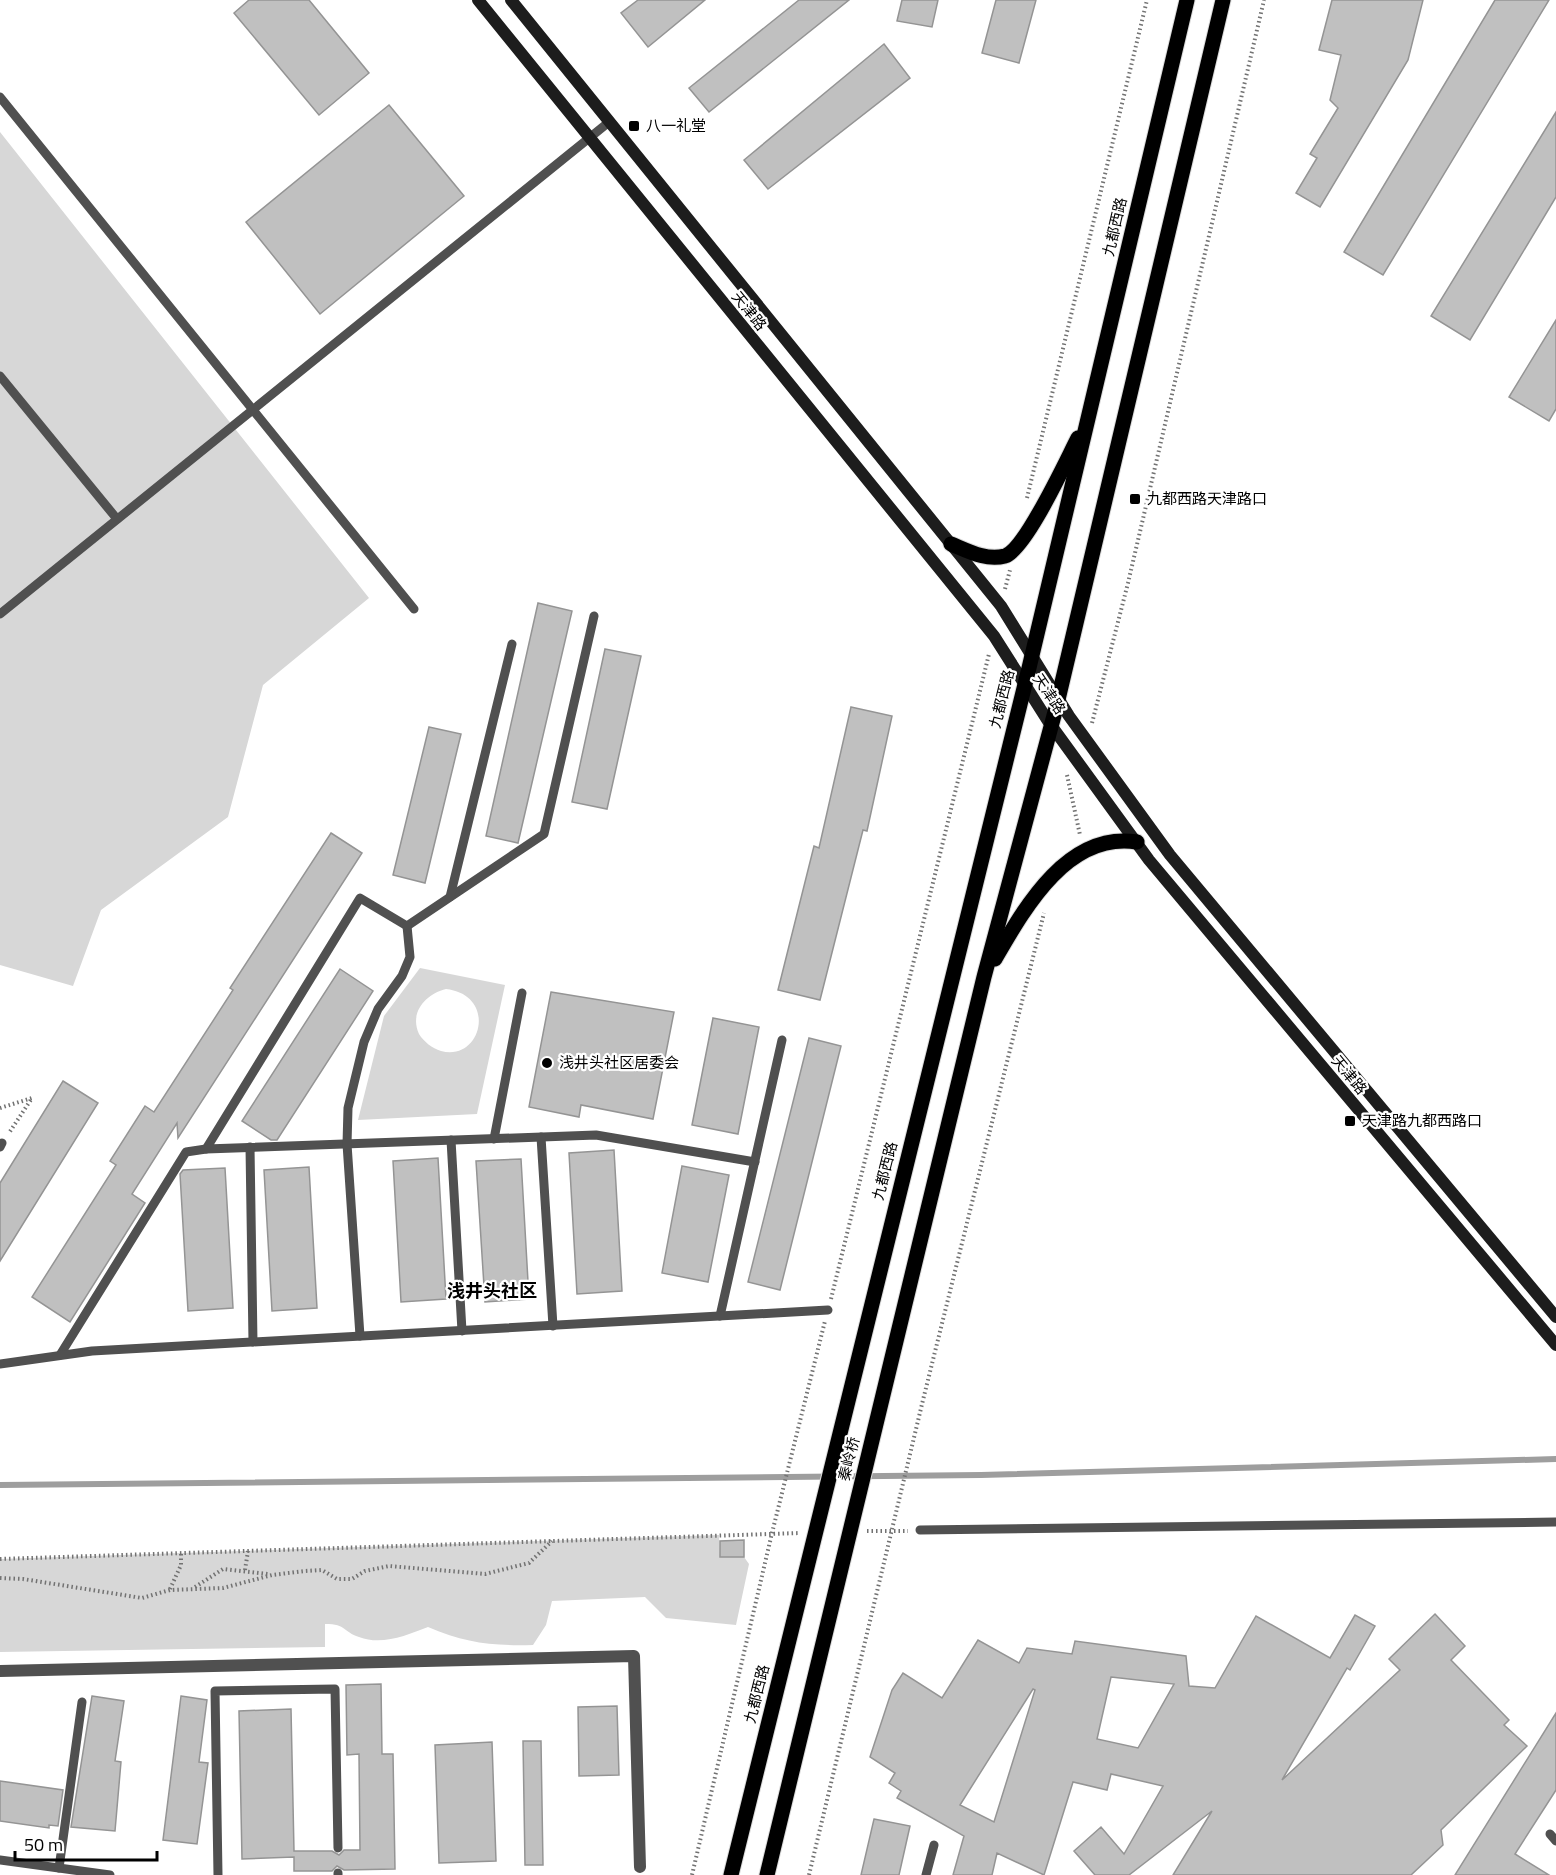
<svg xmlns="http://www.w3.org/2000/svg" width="1556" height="1875" viewBox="0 0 1556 1875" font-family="'Titillium Web','Noto Sans SC',sans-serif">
	<rect width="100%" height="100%" fill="#fff"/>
	<g fill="#d7d7d7" fill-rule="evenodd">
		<polygon points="0,132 369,598 263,685 228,817 101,910 73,986 0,965"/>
		<path d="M 420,968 L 505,985 L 477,1114 L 358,1120 L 384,1016 ZM 446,989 C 498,995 482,1062 441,1051 C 432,1048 424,1042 419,1034 C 409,1012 426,994 446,989 Z"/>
		<path d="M 719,1535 L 720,1557 L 744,1557 L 749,1564 L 736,1625 L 666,1618 L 645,1597 L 552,1601 L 546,1625 L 533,1645 C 491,1646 466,1643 428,1627 C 407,1635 382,1646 359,1637 C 343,1632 347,1624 325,1624 L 325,1647 L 0,1652 L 0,1559 Z"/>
	</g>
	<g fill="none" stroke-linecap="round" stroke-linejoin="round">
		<polyline stroke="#9e9e9e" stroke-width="6" points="0,1485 981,1475 1556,1459"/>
	</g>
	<g fill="#c0c0c0" stroke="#949494" stroke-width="1.5" fill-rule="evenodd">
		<polygon points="249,0 309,0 369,73 319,115 234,13"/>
		<polygon points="638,0 705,0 648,47 621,13"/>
		<polygon points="799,0 849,0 709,112 689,88"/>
		<polygon points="902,0 938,0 932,27 897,21"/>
		<polygon points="996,0 1036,0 1019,63 982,53"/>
		<polygon points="1332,0 1423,0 1408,60 1320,207 1296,193 1317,158 1310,154 1338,108 1330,100 1341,55 1319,50"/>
		<polygon points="1495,0 1549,0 1383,275 1344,252"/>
		<polygon points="884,44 910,78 768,189 744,160"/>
		<polygon points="389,105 464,196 320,314 246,222"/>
		<polygon points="1556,112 1556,197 1470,340 1431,316"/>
		<polygon points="1556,320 1556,409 1549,421 1509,397"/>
		<polygon points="538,603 572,611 518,843 486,836"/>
		<polygon points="605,649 641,656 607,809 572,802"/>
		<polygon points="851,707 892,716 867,831 863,830 820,1000 778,990 814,846 819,848"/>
		<polygon points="429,727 461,734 425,883 393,875"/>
		<polygon points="331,833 362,853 178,1138 177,1123 132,1194 145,1203 70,1322 32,1297 116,1165 110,1161 145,1106 154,1112 233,990 230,988"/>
		<polygon points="340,969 373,991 277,1140 271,1140 242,1121"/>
		<polygon points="551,992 674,1012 653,1119 581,1105 579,1117 529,1107"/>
		<polygon points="713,1018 759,1027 738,1134 692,1125"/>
		<polygon points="809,1038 841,1046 780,1290 748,1282"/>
		<polygon points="63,1081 98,1103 0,1261 0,1183"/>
		<polygon points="614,1150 622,1291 577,1294 569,1153"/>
		<polygon points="438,1158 446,1299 401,1302 393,1161"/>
		<polygon points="521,1159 529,1299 485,1302 476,1161"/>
		<polygon points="682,1166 729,1175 708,1282 662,1273"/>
		<polygon points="309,1167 317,1308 272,1311 264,1170"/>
		<polygon points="225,1168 233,1308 188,1311 180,1174 183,1170"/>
		<polygon points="744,1540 744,1557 720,1557 720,1541"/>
		<path d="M 1435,1614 L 1465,1646 L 1451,1660 L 1509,1720 L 1504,1725 L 1527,1746 L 1441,1830 L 1443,1845 L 1411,1875 L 1173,1875 L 1212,1811 L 1129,1875 L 1095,1875 L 1074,1851 L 1101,1827 L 1124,1854 L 1163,1786 L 1111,1774 L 1107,1790 L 1073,1782 L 1044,1875 L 997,1853 L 992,1875 L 953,1875 L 964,1836 L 897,1798 L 901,1791 L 889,1783 L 895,1773 L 870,1757 L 892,1690 L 903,1673 L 942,1698 L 978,1640 L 1019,1663 L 1027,1648 L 1072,1654 L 1075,1641 L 1186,1656 L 1189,1686 L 1215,1688 L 1256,1616 L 1330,1658 L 1355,1615 L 1375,1626 L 1350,1670 L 1347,1668 L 1282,1780 L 1400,1670 L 1389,1659 ZM 1111,1677 L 1174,1684 L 1138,1748 L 1097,1739 ZM 1033,1689 L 1035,1690 L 994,1822 L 960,1805 Z"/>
		<polygon points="381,1684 382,1754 393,1754 395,1869 344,1870 337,1866 332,1871 294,1871 294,1857 242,1859 239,1711 291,1709 294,1851 332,1851 339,1855 344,1850 360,1850 359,1754 347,1755 346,1685"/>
		<polygon points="92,1696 124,1701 115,1761 121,1762 115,1831 71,1827"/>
		<polygon points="181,1696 207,1700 199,1762 208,1763 197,1844 163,1840"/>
		<polygon points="617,1706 619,1775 579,1776 578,1707"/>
		<polygon points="1556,1713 1556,1790 1515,1854 1549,1875 1455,1875"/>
		<polygon points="523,1741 541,1741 543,1865 525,1865"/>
		<polygon points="492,1742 496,1861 439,1863 435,1745"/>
		<polygon points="0,1781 63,1790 58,1826 49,1825 49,1828 0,1821"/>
		<polygon points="874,1819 910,1826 899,1875 861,1875"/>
	</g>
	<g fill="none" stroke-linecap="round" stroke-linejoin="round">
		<defs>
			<g id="primary">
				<path d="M 951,544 C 968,551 986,561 1005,556 C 1026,549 1066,461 1078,438"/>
				<path d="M 995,959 C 1024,909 1067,831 1137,842"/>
				<polyline points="731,1875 1029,668 1187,0"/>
				<polyline points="767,1875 984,977 1056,708 1223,0"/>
			</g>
		</defs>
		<use href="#primary" stroke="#dbdbdb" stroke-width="17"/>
		<g stroke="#727272" stroke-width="4" stroke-dasharray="1.5 3" stroke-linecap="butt">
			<polyline points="1027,498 1147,0"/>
			<polyline points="1005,589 1010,570"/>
			<polyline points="1092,723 1128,583 1264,0"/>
			<polyline points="1067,775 1080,835"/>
			<polyline points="0,1108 32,1098 9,1133"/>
			<polyline points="831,1299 989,654"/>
			<polyline points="867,1531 908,1531"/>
			<polyline points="0,1559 800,1533"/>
			<polyline points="245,1570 248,1551"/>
			<polyline points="0,1578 23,1579 142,1598 170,1590 223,1588 272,1575 305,1571 322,1570 337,1579 352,1579 365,1571 389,1566 485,1574 529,1563 552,1541"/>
			<polyline points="195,1587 223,1569 268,1574"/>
			<polyline points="170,1589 181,1565 181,1553"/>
			<polyline points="692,1875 772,1533 825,1321"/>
			<polyline points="809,1875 923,1400 1044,913"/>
		</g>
		<g stroke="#505050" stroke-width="9">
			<polyline points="0,97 414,609"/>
			<polyline points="0,376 117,519"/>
			<polyline points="0,614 609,122"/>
			<polyline points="594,616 544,834 407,926 360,898 206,1149 596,1135 755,1162"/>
			<polyline points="450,897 512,644"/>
			<polyline points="541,1137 553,1326"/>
			<polyline points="494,1139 522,993"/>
			<polyline points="451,1140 462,1331"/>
			<polyline points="0,1147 2,1143"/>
			<polyline points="250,1147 253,1342"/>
			<polyline points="720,1316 782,1040"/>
			<polyline points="360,1336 347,1144 348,1108 364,1042 378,1009 402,976 410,957 407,926"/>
			<polyline points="60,1355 186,1152 206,1149"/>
			<polyline points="0,1364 92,1351 828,1310"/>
			<polyline points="920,1530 1556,1522"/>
			<polyline points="1550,1834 1556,1841"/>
			<polyline points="0,1860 110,1875"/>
			<polyline points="59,1868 82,1702"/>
			<polyline points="338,1873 338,1875"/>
			<polyline points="218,1875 215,1691 335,1689 338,1848"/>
			<polyline points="926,1875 934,1845"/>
		</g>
		<polyline stroke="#505050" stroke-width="12" points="0,1671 634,1656 640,1867"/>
		<g stroke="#1d1d1d" stroke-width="12">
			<polyline points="478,0 994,636 1048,721 1149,860 1556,1345"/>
			<polyline points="511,0 1001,606 1069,716 1170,855 1556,1317"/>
		</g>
		<use href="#primary" stroke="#000" stroke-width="15"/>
	</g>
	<g fill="#000" stroke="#fff" stroke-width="2">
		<rect x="628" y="120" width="12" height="12" rx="3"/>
		<rect x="1129" y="493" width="12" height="12" rx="3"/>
		<circle cx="547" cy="1063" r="6"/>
		<rect x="1344" y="1115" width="12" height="12" rx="3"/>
	</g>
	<g text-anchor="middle" stroke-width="4.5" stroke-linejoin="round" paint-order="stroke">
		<g font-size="15" fill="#000" stroke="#fff" text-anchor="start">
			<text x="646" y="131">八一礼堂</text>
			<text x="1147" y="504">九都西路天津路口</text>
			<text x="559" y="1068">浅井头社区居委会</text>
			<text x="1362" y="1126">天津路九都西路口</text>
		</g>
		<g font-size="15" fill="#000" stroke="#fff">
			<text transform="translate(1115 227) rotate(-77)" y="5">九都西路</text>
			<text transform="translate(749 311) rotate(51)" y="5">天津路</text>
			<text transform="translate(1049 694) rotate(56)" y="5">天津路</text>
			<text transform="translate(1002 699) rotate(-76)" y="5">九都西路</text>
			<text transform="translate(1349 1075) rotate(50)" y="5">天津路</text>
			<text transform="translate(885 1171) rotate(-76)" y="5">九都西路</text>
			<text transform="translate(849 1459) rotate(-76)" y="5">秦岭桥</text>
			<text transform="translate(757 1694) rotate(-76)" y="5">九都西路</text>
		</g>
		<g font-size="18" font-weight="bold" fill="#000" stroke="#fff">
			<text x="492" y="1297">浅井头社区</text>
		</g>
	</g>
	<path d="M15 1851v9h142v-9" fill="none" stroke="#000000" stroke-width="3"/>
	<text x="24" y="1851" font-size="18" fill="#000000" stroke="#ffffff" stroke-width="4.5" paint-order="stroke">50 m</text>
</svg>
